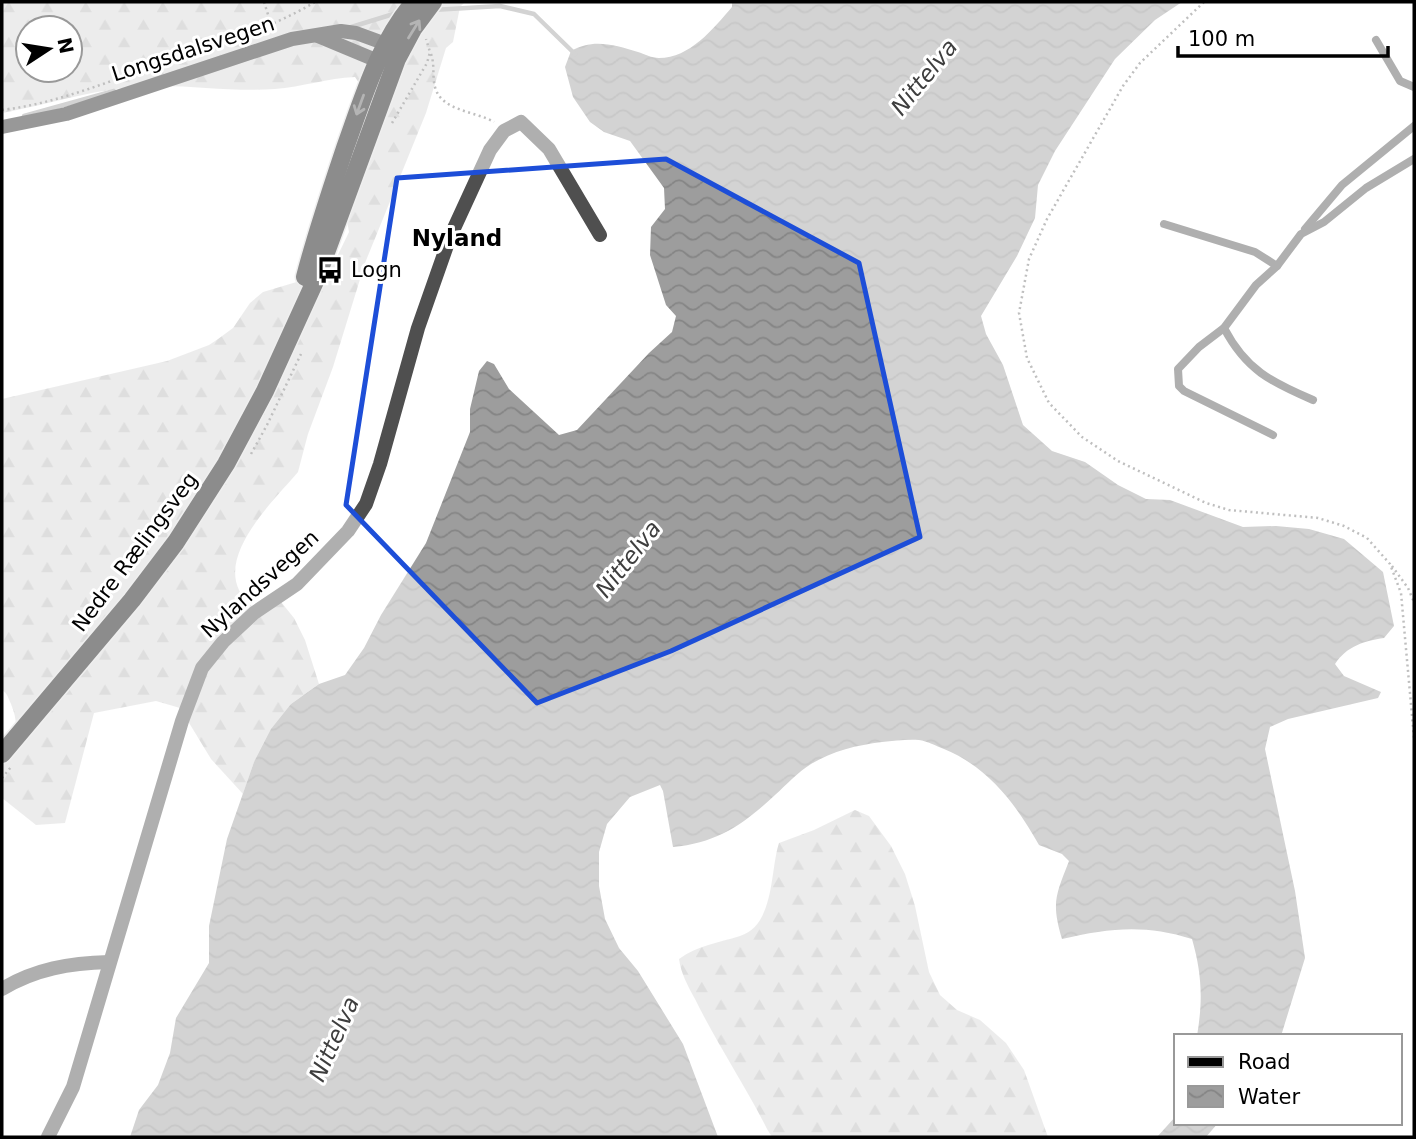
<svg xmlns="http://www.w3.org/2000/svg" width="1416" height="1139" viewBox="0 0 1416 1139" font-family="'DejaVu Sans',sans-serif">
	<defs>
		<pattern id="forest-firs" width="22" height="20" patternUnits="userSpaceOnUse" patternTransform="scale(1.75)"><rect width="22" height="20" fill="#d6d6d6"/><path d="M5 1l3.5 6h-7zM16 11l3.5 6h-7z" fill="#b6b6b6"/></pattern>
		<pattern id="water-waves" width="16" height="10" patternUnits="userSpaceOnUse" patternTransform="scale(1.75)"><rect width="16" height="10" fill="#9d9d9d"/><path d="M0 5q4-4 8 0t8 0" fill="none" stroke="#858585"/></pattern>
	</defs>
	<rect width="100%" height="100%" fill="#fff"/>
	<g fill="url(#forest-firs)" fill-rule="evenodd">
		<path d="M 2,2 L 465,2 L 460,7 L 453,42 L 446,48 L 426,113 L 365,263 L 333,367 L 308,434 L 298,472 C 271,504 204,566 252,606 L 273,592 L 294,618 L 305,640 L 319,684 L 291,704 L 254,762 L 243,794 L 211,759 L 180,708 L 156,701 L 94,713 L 65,823 L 36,825 L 2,798 L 2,755 C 18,740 19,723 11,704 C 8,698 8,694 2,690 L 2,399 L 167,361 L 209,345 L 218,339 L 233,328 L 250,303 L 263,292 L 320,275 L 333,265 L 349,232 L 344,205 L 334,177 L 361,86 L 355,77 C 328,78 302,87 275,89 C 233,92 192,85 151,86 C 100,87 51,104 2,113 ZM 28,28 L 70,28 L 70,70 L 28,70 Z"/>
		<path d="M 855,810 L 869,816 L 891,846 L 905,874 L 915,906 L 929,972 L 940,995 L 957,1010 L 980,1020 L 1006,1043 L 1024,1070 L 1048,1137 L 772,1137 L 767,1129 C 745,1085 717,1044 695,999 C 688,986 681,974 679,959 C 698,945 718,943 740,936 C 775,925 770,870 779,843 L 814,830 Z"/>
	</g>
	<g fill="url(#water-waves)">
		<path d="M 732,2 L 1182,2 L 1155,20 L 1115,59 L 1055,151 L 1038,185 L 1035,218 L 1017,256 L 981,316 L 986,334 L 1003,365 L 1023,425 L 1052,451 L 1085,462 L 1118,485 L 1146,499 L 1170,500 L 1243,527 L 1276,526 L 1309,529 L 1344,539 L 1383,572 L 1394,626 L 1384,638 C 1364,641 1347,646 1335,664 L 1344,676 L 1381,692 L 1378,698 L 1288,719 L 1270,727 L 1265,749 L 1295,891 L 1305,958 L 1281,1036 L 1197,1036 C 1203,1000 1202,974 1192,939 C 1145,924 1109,928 1062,939 C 1051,902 1056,895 1069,861 L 1062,854 L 1039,845 C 1016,804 988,767 944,749 C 936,746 927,741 919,740 C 907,739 894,741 882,742 C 857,745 833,751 811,764 C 798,772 786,785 775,795 C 744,824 717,843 673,847 L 663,791 L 660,785 L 630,797 L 607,824 L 599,852 L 599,886 L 605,919 L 619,948 L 638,971 L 683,1044 L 718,1137 L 130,1137 L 139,1110 L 158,1085 L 170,1053 L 176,1018 L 209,963 L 209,926 L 227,839 L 254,762 L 271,729 L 291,704 L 319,684 L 345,675 L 364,648 L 381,615 L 426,543 L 470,432 L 470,409 L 479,371 L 487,361 L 494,364 L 509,389 L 559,435 L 577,430 L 649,353 L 672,332 L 676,316 L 666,305 L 650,255 L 651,227 L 665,209 L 664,188 L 630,141 L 604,132 L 590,122 L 573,97 L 565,67 L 571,51 C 593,38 615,45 638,52 C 644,54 652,58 659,58 C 690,58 713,29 732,7 Z"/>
		<polygon points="1176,1116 1176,1123 1218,1123 1206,1137 1157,1137"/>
	</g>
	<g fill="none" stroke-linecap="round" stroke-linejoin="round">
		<g stroke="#9d9d9d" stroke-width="4.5">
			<polyline points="433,10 500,6 534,14 575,54"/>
			<polyline points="348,28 400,12"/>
			<polyline points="24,116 114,91"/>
		</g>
		<defs>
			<g id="primary">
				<path d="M 305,277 C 316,234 331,190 345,148 C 363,98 379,43 414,2"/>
				<polyline points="2,754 132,600 176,542 226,464 265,391 317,277 397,59 413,29 433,2"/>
			</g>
		</defs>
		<use href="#primary" stroke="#dbdbdb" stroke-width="21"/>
		<g stroke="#717171" stroke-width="2.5" stroke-dasharray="2 3.5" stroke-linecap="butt">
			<polyline points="264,2 271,24"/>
			<polyline points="1204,2 1140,63 1123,86 1047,219 1029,259 1019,313 1027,358 1049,403 1082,437 1118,461 1206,503 1229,510 1318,518 1344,526 1367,538 1390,564 1401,593 1414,738"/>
			<path d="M 431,54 C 435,65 432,76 435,87 C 441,111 475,111 494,122"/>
			<path d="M 2,110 C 53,104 102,84 151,67 C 206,48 265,32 315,2"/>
			<polyline points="392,123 427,63 430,52 426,39"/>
			<polyline points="251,454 267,425 301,354"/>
			<polyline points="1392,566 1408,588 1414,602"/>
			<polyline points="2,778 11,767"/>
		</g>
		<g stroke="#4f4f4f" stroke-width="8">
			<polyline points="1376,40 1400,81 1414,87"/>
			<polyline points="1164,224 1255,252 1277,266"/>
			<polyline points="1305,229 1342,185 1414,126"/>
			<path d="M 1224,328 C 1246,370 1271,382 1313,400"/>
			<polyline points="1273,435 1184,391 1179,386 1178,369 1199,347 1224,328 1256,285 1277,266 1301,234 1324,222 1366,188 1414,159"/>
		</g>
		<g stroke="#4f4f4f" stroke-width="14">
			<path d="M 2,989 C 35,969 70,963 109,962"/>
			<polyline points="48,1137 73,1087 182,721 202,668 223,642 254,613 297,584 348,531 366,504 380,464 418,328 450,237 490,150 504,131 521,122 549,149 600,235"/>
		</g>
		<g stroke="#1c1c1c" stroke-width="14">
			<polyline points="318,36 378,61 388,60"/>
			<polyline points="2,127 66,114 292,39 341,31 356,33 386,44 393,53"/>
		</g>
		<use href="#primary" stroke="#000" stroke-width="18"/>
	</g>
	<defs><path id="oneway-shaft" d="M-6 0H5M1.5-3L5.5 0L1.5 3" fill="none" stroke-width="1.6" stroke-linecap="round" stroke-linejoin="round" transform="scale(1.75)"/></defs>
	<g stroke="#595959">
		<use href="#oneway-shaft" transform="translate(414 29) rotate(-58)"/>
		<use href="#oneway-shaft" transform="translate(360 105) rotate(110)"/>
	</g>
	<path d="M0 0H1416V1139H0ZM 666,159 L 859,263 L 920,537 L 671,651 L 537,703 L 346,505 L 397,178 Z" fill="#fff" fill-opacity=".55" fill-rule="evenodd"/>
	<path fill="none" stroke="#1d4ed8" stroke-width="5" stroke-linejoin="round" d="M 666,159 L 859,263 L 920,537 L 671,651 L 537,703 L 346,505 L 397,178 Z"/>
	<defs>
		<symbol id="bus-bare" viewBox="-9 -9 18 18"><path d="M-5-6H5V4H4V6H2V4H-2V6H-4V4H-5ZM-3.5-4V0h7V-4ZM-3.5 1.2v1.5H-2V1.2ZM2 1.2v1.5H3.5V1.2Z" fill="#000" stroke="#fff" stroke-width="2.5" paint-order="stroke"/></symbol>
	</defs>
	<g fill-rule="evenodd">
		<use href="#bus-bare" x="311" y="251" width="38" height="38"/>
	</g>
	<g text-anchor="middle" stroke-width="6" stroke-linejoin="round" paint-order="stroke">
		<g font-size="21" fill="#000" stroke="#fff">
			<text transform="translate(193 49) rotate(-18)" y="7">Longsdalsvegen</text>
			<text transform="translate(135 552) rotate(-53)" y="7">Nedre Rælingsveg</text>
			<text transform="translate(260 584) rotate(-42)" y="7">Nylandsvegen</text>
		</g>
		<g font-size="21" fill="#000" stroke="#fff" text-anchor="start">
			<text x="351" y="277">Logn</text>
		</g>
		<g font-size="23" font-style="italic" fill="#3e3e3e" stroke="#fff">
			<text transform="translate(924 77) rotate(-51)" y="8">Nittelva</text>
			<text transform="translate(628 559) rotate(-52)" y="8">Nittelva</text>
			<text transform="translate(334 1039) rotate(-66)" y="8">Nittelva</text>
		</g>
		<g font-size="23" font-weight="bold" fill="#000" stroke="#fff">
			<text x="457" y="246">Nyland</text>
		</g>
	</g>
	<rect width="1416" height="1139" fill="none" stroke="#000000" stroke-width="7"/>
	<rect x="1174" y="1034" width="228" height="91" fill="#ffffff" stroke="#999999" stroke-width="2"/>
	<rect x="1188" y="1057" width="35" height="10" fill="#000000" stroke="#999999" stroke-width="2"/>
	<text x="1238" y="1069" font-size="21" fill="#000000">Road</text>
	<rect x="1188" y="1086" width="35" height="21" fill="url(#water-waves)" stroke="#999999" stroke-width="2"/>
	<text x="1238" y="1104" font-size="21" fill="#000000">Water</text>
	<g transform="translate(49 49) rotate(78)"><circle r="33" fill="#ffffff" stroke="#999999" stroke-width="2"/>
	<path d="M0-5L12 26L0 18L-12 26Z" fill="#000000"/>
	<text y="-10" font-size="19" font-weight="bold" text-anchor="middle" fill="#000000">N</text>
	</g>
	<path d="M1178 46v10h210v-10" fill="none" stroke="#000000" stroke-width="3.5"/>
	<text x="1188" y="46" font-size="21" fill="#000000" stroke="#ffffff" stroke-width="5" paint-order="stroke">100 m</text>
</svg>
